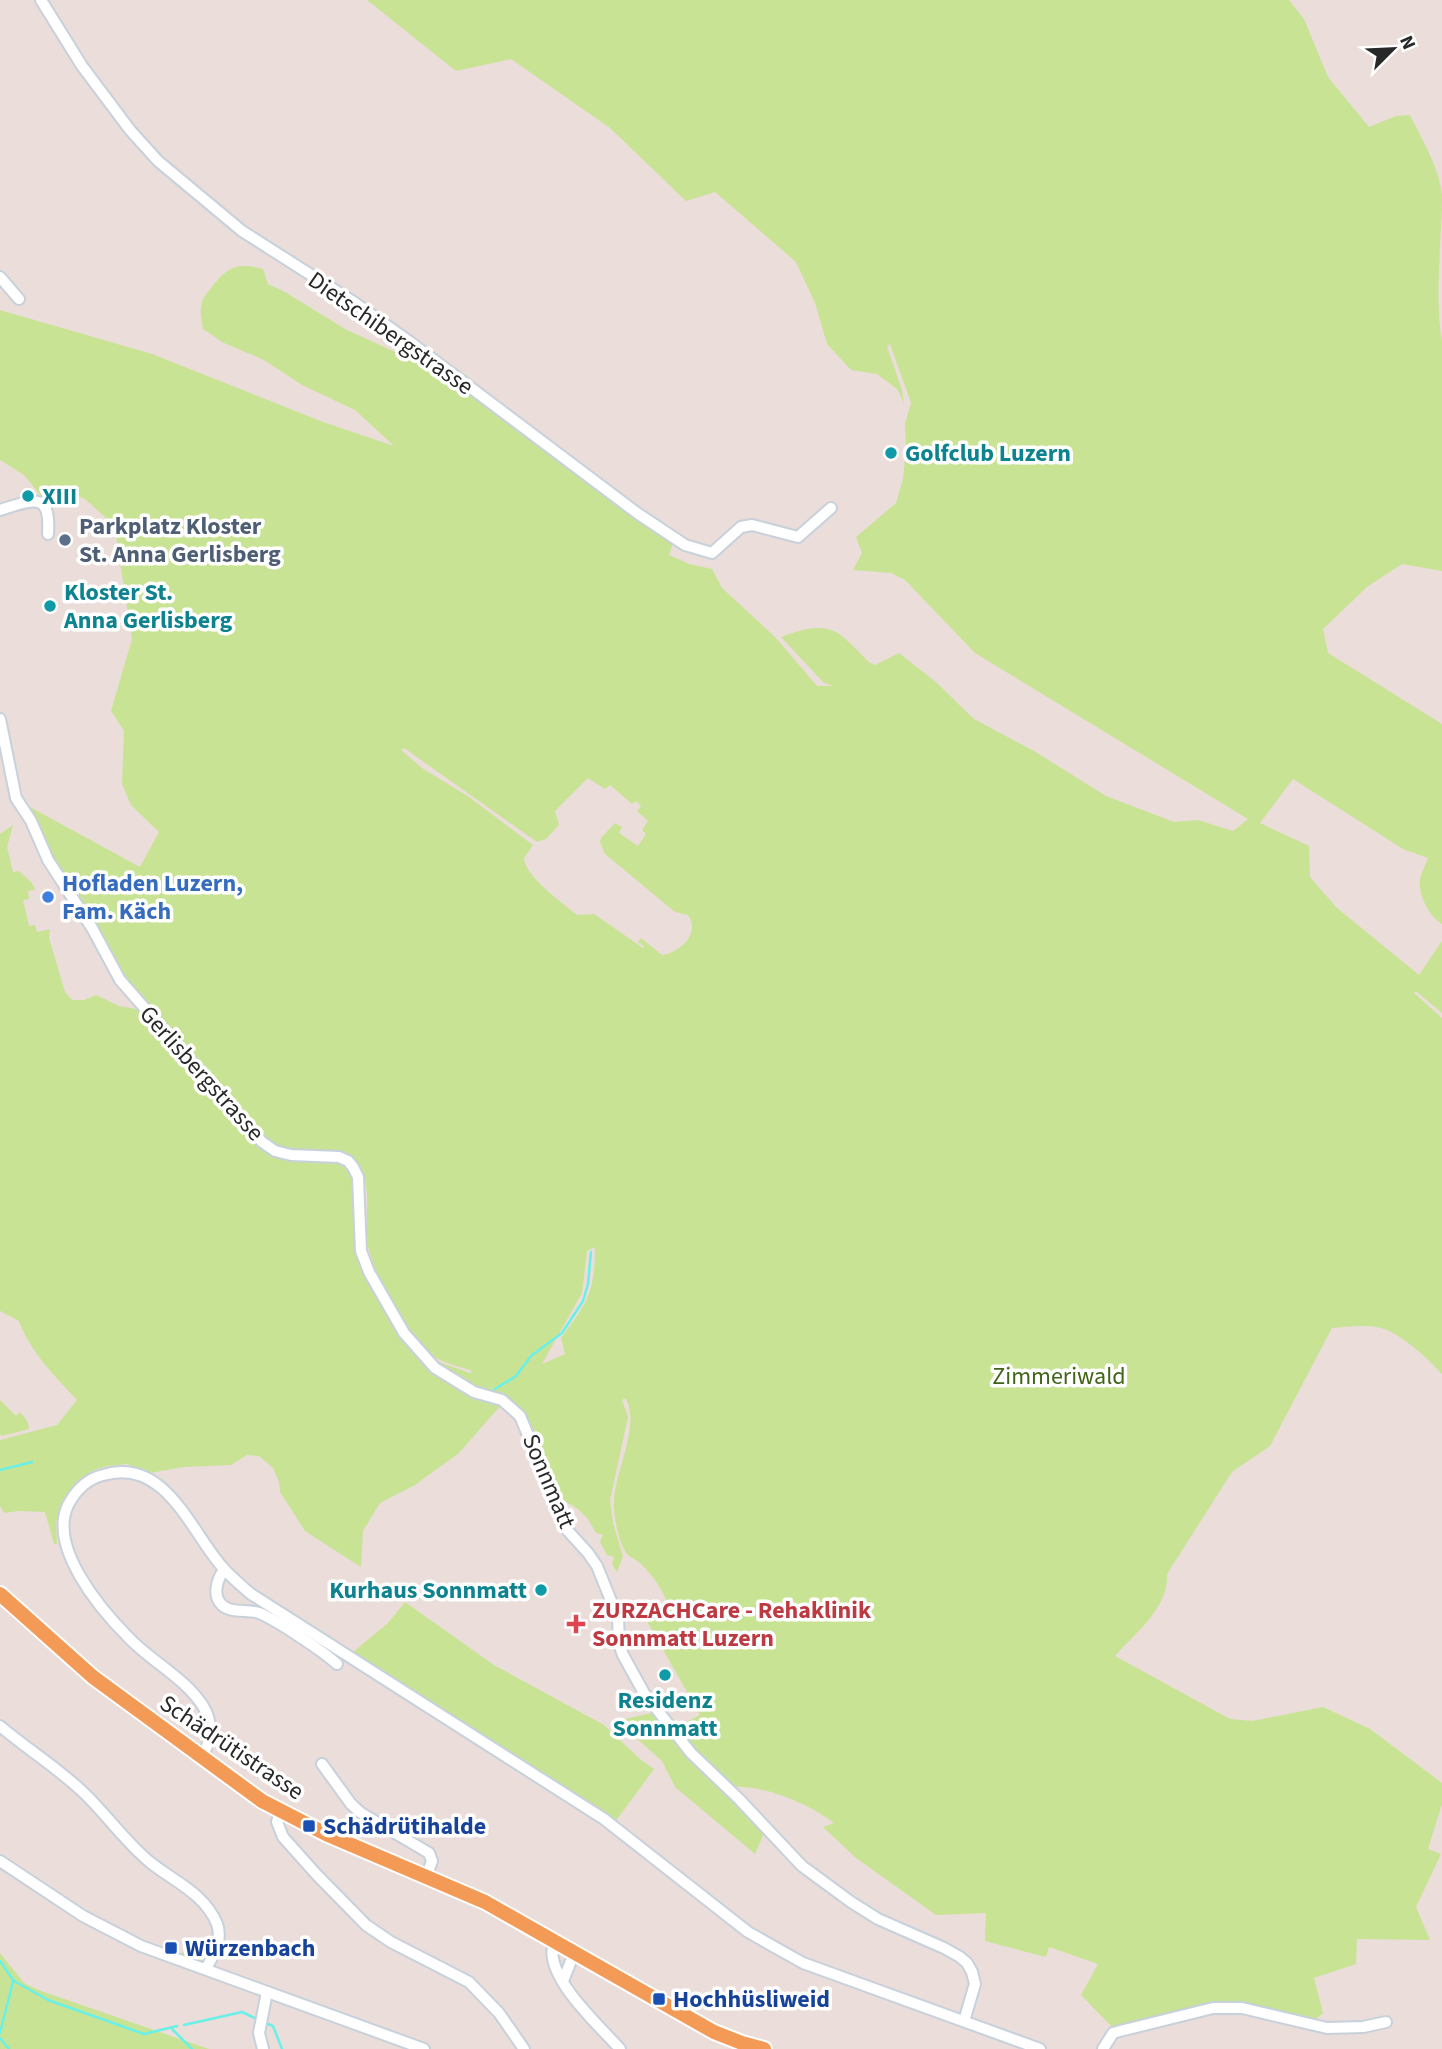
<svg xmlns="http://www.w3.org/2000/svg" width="1442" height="2049" viewBox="0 0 1442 2049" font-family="'Source Sans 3',sans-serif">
	<rect width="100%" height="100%" fill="#ebddd9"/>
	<g fill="#c9e394" fill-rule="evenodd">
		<path d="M 367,0 L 1289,0 L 1304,19 L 1328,77 L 1369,127 L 1396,116 L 1410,115 C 1422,140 1439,167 1442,195 C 1442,244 1434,293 1442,342 L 1442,571 L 1402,564 L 1367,587 L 1323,629 L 1328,653 L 1442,724 L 1442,924 C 1429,916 1418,895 1420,880 C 1421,873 1426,864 1428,858 L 1403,849 L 1293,779 L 1260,823 L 1309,846 L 1310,877 L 1337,908 L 1419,975 L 1442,941 L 1442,1013 L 1416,991 L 1414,993 L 1442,1018 L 1442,1374 C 1427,1358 1409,1341 1389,1331 C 1372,1323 1350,1327 1332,1328 L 1270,1446 L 1232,1472 L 1167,1574 C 1169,1607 1136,1633 1115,1656 L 1230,1719 L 1252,1721 L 1323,1707 L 1370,1729 L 1442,1783 L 1442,1804 L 1428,1849 L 1441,1854 L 1416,1907 L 1430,1940 L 1357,1939 L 1356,1964 L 1314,1978 L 1323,2013 L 1314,2021 L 1278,2012 L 1187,2009 L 1186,2011 L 1117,2028 L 1111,2026 L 1081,1995 L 1098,1964 L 1049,1947 L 1046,1957 L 985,1941 L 986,1913 L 936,1915 L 856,1858 L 823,1827 L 834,1823 C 810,1804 763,1784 731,1787 L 711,1770 L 675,1728 L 700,1715 L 644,1616 L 670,1607 C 662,1590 654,1576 640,1563 C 636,1559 630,1558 627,1554 C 619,1544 613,1515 614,1502 C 614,1473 642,1423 625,1398 L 622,1400 L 628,1417 L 610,1500 L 613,1523 L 623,1556 L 617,1572 L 612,1564 L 614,1557 L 607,1555 L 600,1542 L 603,1535 L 596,1533 L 588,1519 L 578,1509 L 563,1500 L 530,1422 L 515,1403 L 469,1388 L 445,1372 L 433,1360 L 470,1373 L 472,1371 C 459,1366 443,1363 432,1356 C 408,1344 371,1268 367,1241 C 364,1217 375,1177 353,1160 C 342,1151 306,1154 290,1152 C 283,1151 277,1147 270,1145 L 139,1000 L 70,892 L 24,807 L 28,806 L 140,867 L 159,832 L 131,805 L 122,784 L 124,731 L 111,711 L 132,639 L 116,536 L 105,517 L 85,499 L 72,494 L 50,497 L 41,496 L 24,475 L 0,460 L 0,310 L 152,354 L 323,422 L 394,446 L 355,410 L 302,385 L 264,360 L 224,343 L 203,329 C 202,322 200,314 201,307 C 202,299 206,294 211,288 C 227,267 237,262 263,269 L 268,284 L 285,292 L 345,329 L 445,375 L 673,543 L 669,555 L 689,564 L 712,569 L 722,588 L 775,637 L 817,686 L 834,686 L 824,683 L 781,637 C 796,631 820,623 836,632 C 848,639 860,654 870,663 L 875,665 L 899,653 L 937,683 L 974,719 L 1034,751 L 1106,796 L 1174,822 L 1198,820 L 1233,831 L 1248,819 L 975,653 L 905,580 L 891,573 L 853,570 L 862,553 L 856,537 L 896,503 L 903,479 L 906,449 L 905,424 L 911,403 L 890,344 L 887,346 L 902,390 L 904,404 L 898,390 L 877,374 L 851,370 L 827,344 L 815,303 L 796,262 L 715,192 L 686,201 L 610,128 L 511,59 L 456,71 ZM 404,748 L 537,842 L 546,839 L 559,825 L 555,811 L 588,778 L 605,789 L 610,785 L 632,804 L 636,801 L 641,806 L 637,811 L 648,821 L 642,830 L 646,834 L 638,846 L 619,833 L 622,827 L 615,823 L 601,838 L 600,842 L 605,854 L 675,912 L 688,915 C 701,933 680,953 662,955 L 641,938 L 638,942 L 644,946 L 643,948 L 594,914 L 577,915 C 563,903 525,877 524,858 L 533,845 L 469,797 L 422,768 L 401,750 ZM 595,1247 C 595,1293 587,1303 561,1338 L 565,1354 L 542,1364 L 582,1293 L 587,1251 Z"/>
		<path d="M 13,825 L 7,847 L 13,872 L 19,871 L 32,883 L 35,890 L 28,891 L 29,899 L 23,900 L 29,926 L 35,925 L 37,932 L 50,929 L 49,938 L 65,992 L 72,1000 L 84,1000 L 96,995 L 119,1006 L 141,1010 L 260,1145 L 346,1163 L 355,1179 L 366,1271 L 426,1364 L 502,1404 L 459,1453 L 415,1485 L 380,1503 L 363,1531 L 361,1567 L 305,1531 L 280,1492 L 279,1482 L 273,1468 L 259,1456 L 247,1455 L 231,1465 L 183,1467 L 151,1473 L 127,1464 L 107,1466 L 94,1470 L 77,1481 L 62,1501 L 56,1523 L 57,1544 L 54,1544 L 45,1512 L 19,1511 L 4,1513 L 0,1506 L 0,1440 L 57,1425 L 77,1400 C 55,1376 30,1352 19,1321 L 0,1311 L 0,834 Z"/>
		<path d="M 0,1400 L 16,1416 L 20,1412 C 25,1419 28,1419 29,1429 L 2,1436 L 0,1434 Z"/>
		<polygon points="405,1602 494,1665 604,1725 641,1760 654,1769 615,1822 352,1653 388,1623"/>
		<polygon points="651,1713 764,1833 755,1854 675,1787 662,1761 617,1721"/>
		<polygon points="198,1946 203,1948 206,1954 204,1960 198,1963 170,1952 176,1950 178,1954 185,1952 184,1948"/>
		<polygon points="0,1953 24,1983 41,1991 209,2049 0,2049"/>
	</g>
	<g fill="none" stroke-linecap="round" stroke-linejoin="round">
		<g stroke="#69f0e8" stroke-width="2.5">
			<polyline points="495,1389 516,1376 531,1356 562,1333 583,1301 588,1284 591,1252"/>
			<polyline points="0,1470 32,1462"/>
			<polyline points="0,1961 14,1981 48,2000 144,2034 177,2026"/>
			<polyline points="263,2022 273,2026 282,2049"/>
			<polyline points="184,2025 242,2012 257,2019"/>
			<polyline points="172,2029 192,2049"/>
			<polyline points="0,2033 13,1982"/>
			<polyline points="0,2038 9,2049"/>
		</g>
		<defs>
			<g id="minor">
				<polyline points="41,0 82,66 130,130 158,161 242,231 355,303 410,342 637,513 685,545 712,553 741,527 752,525 798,537 831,508"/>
				<polyline points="0,277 19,299"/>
				<path d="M 0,510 C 32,500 51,490 48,534"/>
				<polyline points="0,719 16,798 31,821 48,860 92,928 120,980 262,1142 275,1151 291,1155 339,1157 348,1161 353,1167 358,1177 361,1251 369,1272 404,1333 435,1368 474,1392 502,1400 520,1416 568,1531 588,1553 597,1566 618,1618 619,1644 623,1655 644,1693 691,1753 739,1799 802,1866 851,1902 878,1919 944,1948 960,1957 967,1963 972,1972 975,1984 964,2021"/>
				<path d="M 224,1570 C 217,1579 212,1596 222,1605 C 232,1614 247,1609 259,1613 C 275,1619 324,1652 337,1664"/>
				<path d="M 0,1726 C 27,1749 58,1768 84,1793 C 107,1815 126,1843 151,1863 C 175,1882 205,1894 217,1924 C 223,1941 213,1955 206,1969"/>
				<path d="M 202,1756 C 212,1741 213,1722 203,1706 C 185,1678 152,1662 129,1638 C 100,1609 48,1547 68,1505 C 76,1490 87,1479 103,1475 C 166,1456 191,1533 224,1569 C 232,1578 242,1586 251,1594 L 604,1819 L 748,1932 L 803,1963 L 1040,2049"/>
				<polyline points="322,1764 351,1804 361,1813 429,1853 432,1861 426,1877"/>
				<polyline points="280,1811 277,1822 283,1837 316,1874 366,1925 391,1942 469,1982 499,2013 524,2049"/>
				<polyline points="0,1861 83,1916 141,1946 424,2049"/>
				<path d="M 555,1940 C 539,1973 600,2026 620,2049"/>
				<polyline points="563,1981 575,1951"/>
				<polyline points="263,2049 259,2033 267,1992"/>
				<polyline points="1103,2049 1113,2033 1120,2031 1213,2008 1242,2008 1327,2028 1363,2027 1386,2022"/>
			</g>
			<polyline id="major" points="0,1594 93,1677 262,1801 326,1834 485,1902 714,2032 742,2043 764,2049"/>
		</defs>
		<use href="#minor" stroke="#c7d1db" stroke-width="14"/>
		<use href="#major" stroke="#fff" stroke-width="18"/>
		<use href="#minor" stroke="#fff" stroke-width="10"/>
		<use href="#major" stroke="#f39b56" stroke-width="14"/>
	</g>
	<g fill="#0f9aa8" stroke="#fff" stroke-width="2.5">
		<circle cx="891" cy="453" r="7"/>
		<circle cx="28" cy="496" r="7"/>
		<circle cx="50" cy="606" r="7"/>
		<circle cx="541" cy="1590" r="7"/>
		<circle cx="665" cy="1675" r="7"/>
	</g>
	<circle fill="#5c6f8a" stroke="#fff" stroke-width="2.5" cx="65" cy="540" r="7"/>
	<circle fill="#3f7fe0" stroke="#fff" stroke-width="2.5" cx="48" cy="897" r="7"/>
	<path fill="#e0444e" stroke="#fff" stroke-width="2.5" d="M572.5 1613.5h7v7h7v7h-7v7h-7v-7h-7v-7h7z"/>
	<g fill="#1a4fb4" stroke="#fff" stroke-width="2.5">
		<rect x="302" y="1819" width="14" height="14" rx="3.5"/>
		<rect x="164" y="1941" width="14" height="14" rx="3.5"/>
		<rect x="652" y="1992" width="14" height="14" rx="3.5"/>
	</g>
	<g text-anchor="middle" stroke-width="7" stroke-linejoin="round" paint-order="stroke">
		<g font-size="24" fill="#282828" stroke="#fff">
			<text transform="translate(391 333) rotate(35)" y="8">Dietschibergstrasse</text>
			<text transform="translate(202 1073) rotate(48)" y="8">Gerlisbergstrasse</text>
			<text transform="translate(549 1481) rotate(67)" y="8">Sonnmatt</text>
			<text transform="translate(232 1747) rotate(34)" y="8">Schädrütistrasse</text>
		</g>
		<g font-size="24" font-weight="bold" fill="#0d838f" stroke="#fff" text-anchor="start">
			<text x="905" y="461">Golfclub Luzern</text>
			<text x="42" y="504">XIII</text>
			<text x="64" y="600">Kloster St.<tspan x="64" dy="28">Anna Gerlisberg</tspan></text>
			<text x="527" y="1598" text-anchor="end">Kurhaus Sonnmatt</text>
			<text x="665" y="1708" text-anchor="middle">Residenz<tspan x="665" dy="28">Sonnmatt</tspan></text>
		</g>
		<g font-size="24" font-weight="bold" fill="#4e5e75" stroke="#fff" text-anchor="start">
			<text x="79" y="534">Parkplatz Kloster<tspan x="79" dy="28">St. Anna Gerlisberg</tspan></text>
		</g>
		<g font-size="24" font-weight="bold" fill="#366cbe" stroke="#fff" text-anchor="start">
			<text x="62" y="891">Hofladen Luzern,<tspan x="62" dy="28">Fam. Käch</tspan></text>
		</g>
		<g font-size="24" fill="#416518" stroke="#fff">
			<text x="1059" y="1384">Zimmeriwald</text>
		</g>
		<g font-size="24" font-weight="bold" fill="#be3a42" stroke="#fff" text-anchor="start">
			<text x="592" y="1618">ZURZACHCare - Rehaklinik<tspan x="592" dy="28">Sonnmatt Luzern</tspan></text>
		</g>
		<g font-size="24" font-weight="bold" fill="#164399" stroke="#fff" text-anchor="start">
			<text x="323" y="1834">Schädrütihalde</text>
			<text x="185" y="1956">Würzenbach</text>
			<text x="673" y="2007">Hochhüsliweid</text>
		</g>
	</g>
	<g transform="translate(1393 49) rotate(66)" stroke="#ffffff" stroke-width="5" paint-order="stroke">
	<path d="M0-5L12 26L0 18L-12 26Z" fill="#282828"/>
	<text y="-10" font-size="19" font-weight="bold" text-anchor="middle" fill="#282828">N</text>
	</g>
</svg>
